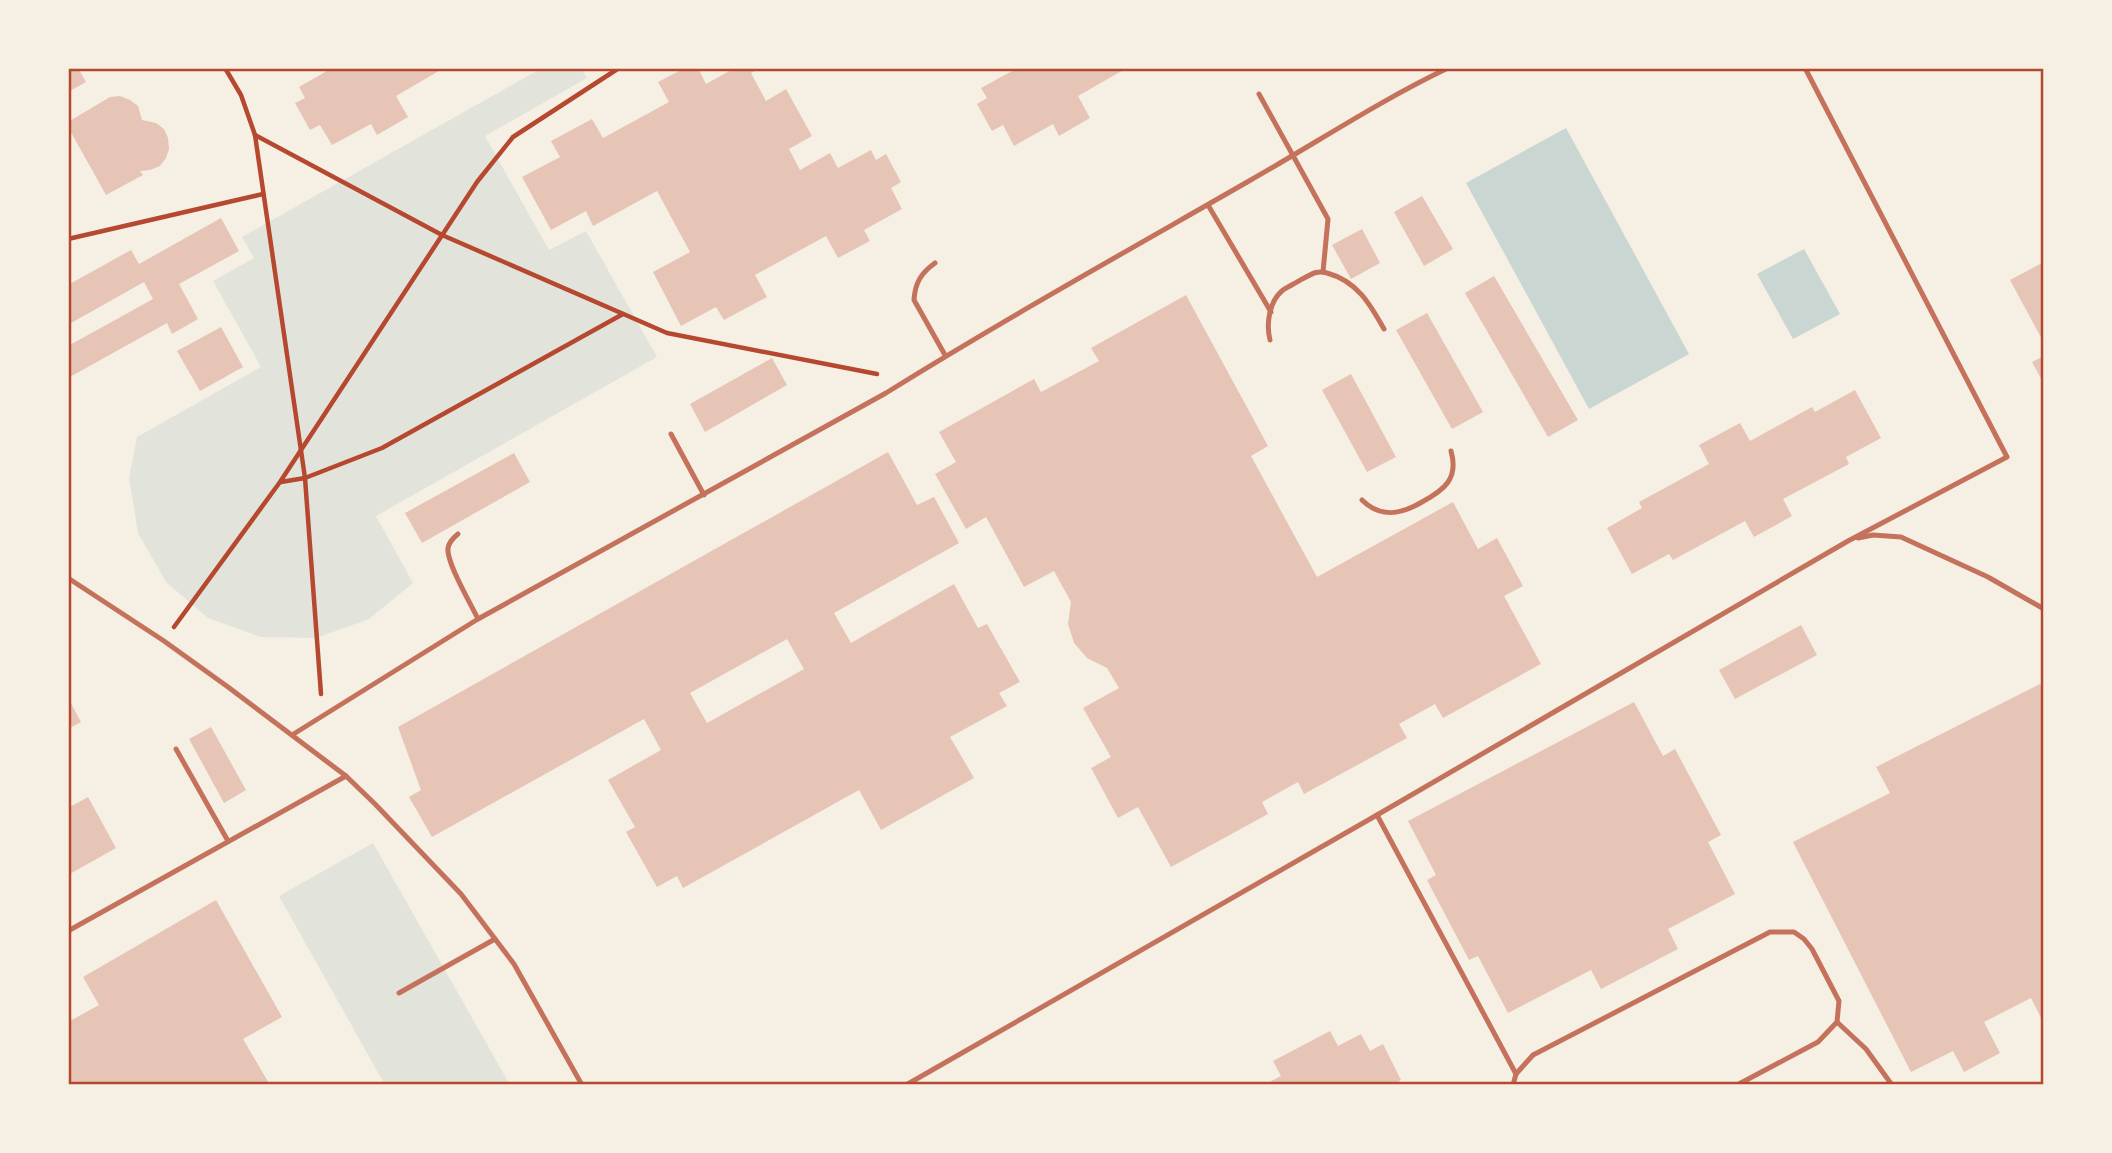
<svg xmlns="http://www.w3.org/2000/svg" width="2112" height="1153" viewBox="0 0 2112 1153" font-family="Ubuntu,sans-serif">
	<rect width="100%" height="100%" fill="#f6efe4"/>
	<g fill="#e2e4dc">
		<polygon points="542,68 581,68 587,78 485,136 549,250 586,231 657,357 376,516 413,583 369,619 316,638 261,637 208,618 166,582 138,533 129,478 137,437 261,367 213,281 254,258 242,237"/>
		<polygon points="373,843 510,1085 385,1085 279,896"/>
	</g>
	<g fill="#c9d6d2">
		<polygon points="1566,128 1689,354 1589,409 1466,183"/>
		<polygon points="1804,249 1840,314 1793,339 1757,274"/>
	</g>
	<g fill="#e6c5b7" fill-rule="evenodd">
		<polygon points="68,68 78,68 86,82 68,92"/>
		<polygon points="332,68 444,68 396,96 408,117 377,135 371,124 332,145 320,125 310,130 295,103 305,98 299,87"/>
		<polygon points="685,68 698,68 706,84 735,68 760,68 751,73 766,101 786,89 812,136 789,149 800,170 830,153 838,168 871,150 876,160 886,154 901,182 891,188 902,209 864,230 870,241 838,258 826,236 755,275 767,297 724,320 716,307 681,326 653,272 690,252 657,191 593,226 586,211 551,230 522,177 560,157 551,141 592,119 603,138 669,102 658,82"/>
		<polygon points="1013,68 1127,68 1078,96 1090,118 1059,136 1053,124 1014,146 1003,125 992,131 977,104 987,98 981,88 1014,70"/>
		<polygon points="120,96 130,100 138,106 142,120 156,123 164,129 168,138 169,149 166,158 160,166 150,170 140,171 143,175 106,195 68,127 68,122 110,97"/>
		<polygon points="1422,196 1453,249 1424,266 1394,212"/>
		<polygon points="221,218 239,251 179,284 198,319 172,334 167,323 68,378 68,346 153,299 144,282 71,323 68,318 68,285 131,250 139,264"/>
		<polygon points="1362,229 1380,263 1351,279 1332,245"/>
		<polygon points="2044,262 2044,343 2010,280"/>
		<polygon points="1494,276 1578,420 1548,437 1465,293"/>
		<polygon points="1186,295 1268,446 1251,456 1317,577 1453,502 1478,549 1497,538 1523,586 1504,596 1541,664 1443,718 1435,704 1399,724 1407,738 1304,794 1298,782 1262,802 1268,814 1171,867 1138,807 1118,818 1091,768 1111,757 1083,708 1119,688 1107,668 1087,658 1074,643 1068,624 1071,602 1054,571 1024,587 986,517 966,529 935,474 956,462 939,432 1034,379 1041,392 1099,361 1091,348"/>
		<polygon points="1427,313 1483,412 1452,429 1396,330"/>
		<polygon points="221,327 243,367 200,391 177,351"/>
		<polygon points="2044,356 2044,384 2032,362"/>
		<polygon points="772,358 787,385 705,432 690,404"/>
		<polygon points="1351,374 1396,457 1367,472 1322,390"/>
		<polygon points="1855,390 1881,438 1846,457 1849,464 1783,499 1792,516 1754,537 1745,521 1673,560 1669,554 1632,574 1607,528 1642,508 1639,502 1709,464 1699,445 1740,423 1750,441 1812,407 1815,412"/>
		<path d="M 888,452 L 917,505 L 934,497 L 959,543 L 834,613 L 851,643 L 954,584 L 978,628 L 987,624 L 1020,682 L 999,693 L 1007,706 L 950,737 L 974,778 L 881,830 L 859,790 L 683,888 L 677,876 L 657,887 L 626,832 L 635,827 L 608,780 L 661,750 L 644,719 L 432,837 L 409,797 L 421,790 L 398,727 ZM 787,639 L 804,669 L 707,723 L 690,693 Z"/>
		<polygon points="514,453 530,482 422,543 405,513"/>
		<polygon points="1801,625 1817,655 1735,699 1719,670"/>
		<polygon points="2040,684 2044,692 2044,1017 2041,1018 2031,998 1984,1022 2000,1053 1964,1072 1953,1051 1911,1072 1793,842 1890,793 1876,767"/>
		<polygon points="68,698 81,722 68,729"/>
		<polygon points="1634,702 1663,756 1675,749 1721,835 1708,842 1735,894 1668,929 1678,949 1601,989 1591,970 1508,1013 1478,956 1469,960 1427,880 1436,875 1408,821"/>
		<polygon points="211,727 246,790 224,803 189,739"/>
		<polygon points="88,797 116,848 68,875 68,808"/>
		<polygon points="216,900 282,1017 243,1039 270,1085 68,1085 68,1022 99,1005 83,977"/>
		<polygon points="1330,1031 1338,1046 1361,1034 1370,1051 1383,1044 1401,1080 1392,1085 1264,1085 1281,1076 1273,1061"/>
	</g>
	<g fill="none" stroke-linecap="round" stroke-linejoin="round">
		<g stroke="#b5482f" stroke-width="4.5">
			<polyline points="225,68 241,95 255,135 305,478 321,694"/>
			<polyline points="255,135 442,235 667,333 877,374"/>
			<polyline points="68,239 263,194"/>
			<polyline points="281,482 305,478 382,448 623,314"/>
			<polyline points="174,627 280,482 477,182 513,137 619,68"/>
		</g>
		<g stroke="#c5725c" stroke-width="5">
			<polyline points="1259,94 1328,219 1323,272"/>
			<polyline points="1208,205 1271,312"/>
			<path d="M 935,263 C 921,273 915,283 914,300 L 945,355"/>
			<path d="M 1270,340 C 1266,324 1269,301 1283,290 C 1289,286 1296,283 1302,279 C 1312,274 1317,270 1327,273 C 1357,281 1370,304 1384,329"/>
			<polyline points="671,434 704,495"/>
			<path d="M 1362,500 C 1381,519 1402,514 1422,502 C 1444,490 1459,479 1451,451"/>
			<path d="M 458,534 C 453,538 449,542 448,548 C 446,562 471,604 478,619"/>
			<polyline points="1858,538 1873,535 1901,537 1988,577 2044,609"/>
			<polyline points="68,578 164,641 228,687 346,776 375,804 461,894 514,964 582,1085"/>
			<path d="M 292,735 L 478,619 L 886,393 C 1005,319 1127,251 1249,181 C 1316,143 1379,101 1448,68"/>
			<polyline points="176,749 228,841"/>
			<polyline points="1377,815 1516,1074"/>
			<polyline points="68,931 346,776"/>
			<polyline points="399,993 495,939"/>
			<polyline points="1837,1022 1866,1049 1892,1085"/>
			<polyline points="906,1085 1377,815 1848,541 2007,457 1805,68"/>
			<polyline points="1513,1085 1516,1074 1533,1055 1770,932 1794,932 1804,939 1812,949 1839,1001 1837,1022 1818,1042 1737,1085"/>
		</g>
	</g>
	<rect width="2112" height="1153" fill="none" stroke="#f6efe4" stroke-width="140"/>
	<rect x="70" y="70" width="1972" height="1013" fill="none" stroke="#b5482f" stroke-width="2.5"/>
</svg>
